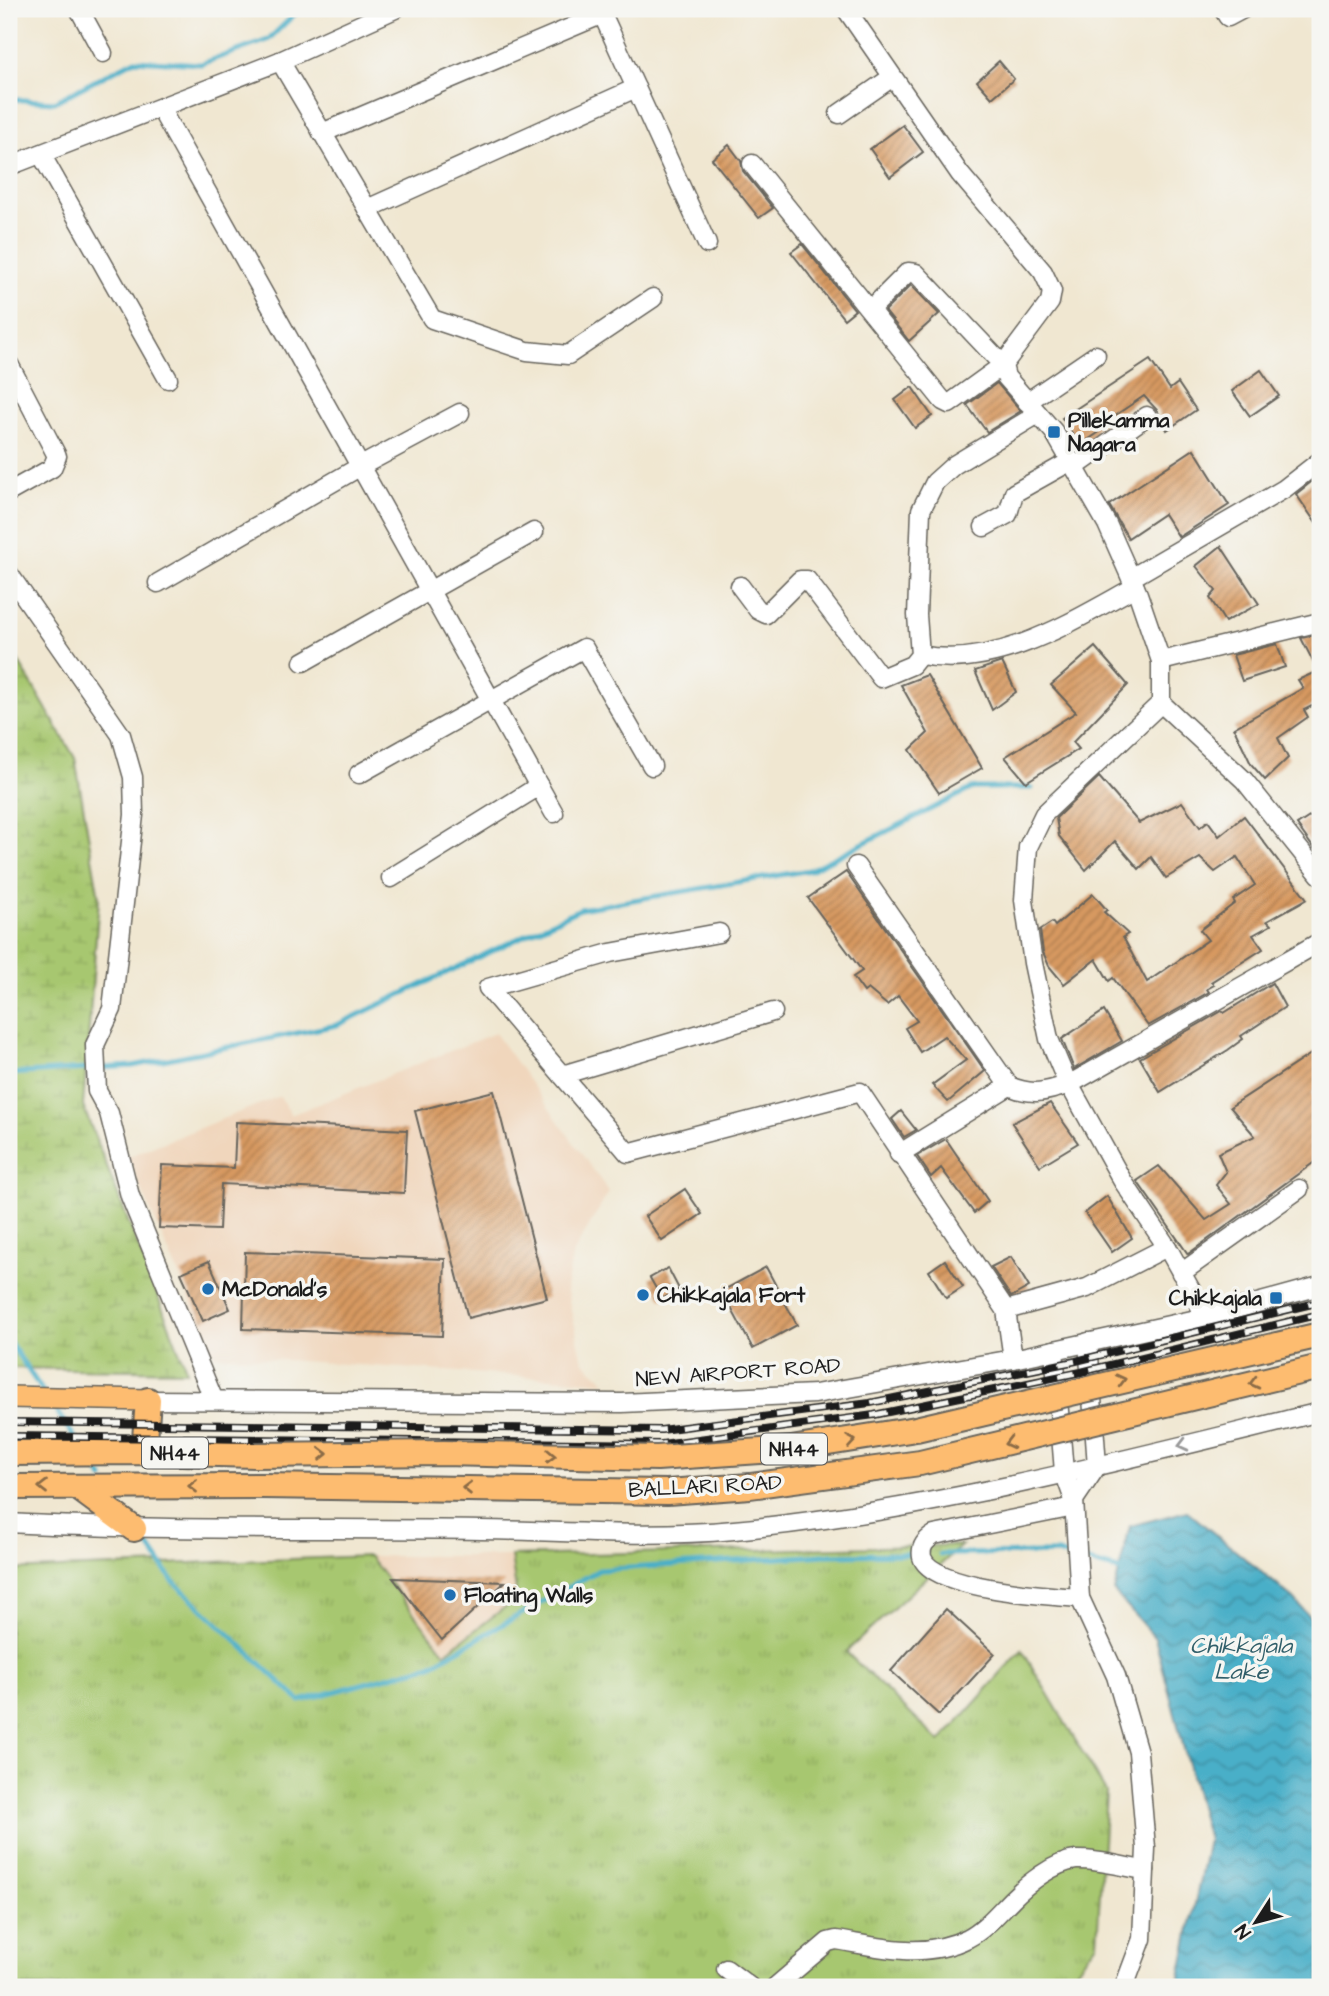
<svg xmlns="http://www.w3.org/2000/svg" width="1329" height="1996" viewBox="0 0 1329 1996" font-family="'Architects Daughter',sans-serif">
	<defs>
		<pattern id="grass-tufts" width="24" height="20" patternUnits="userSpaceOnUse" patternTransform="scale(1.75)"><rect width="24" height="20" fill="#a7c76f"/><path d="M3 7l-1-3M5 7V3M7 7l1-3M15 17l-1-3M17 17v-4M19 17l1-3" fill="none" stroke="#8faa60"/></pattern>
		<pattern id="wetland-marsh" width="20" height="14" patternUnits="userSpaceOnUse" patternTransform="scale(1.75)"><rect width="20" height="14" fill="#a7c76f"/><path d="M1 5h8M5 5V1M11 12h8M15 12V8" fill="none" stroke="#8faa60"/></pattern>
		<pattern id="water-waves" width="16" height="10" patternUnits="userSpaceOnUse" patternTransform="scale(1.75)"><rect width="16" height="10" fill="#49afc8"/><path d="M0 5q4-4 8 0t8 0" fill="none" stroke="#3c8ea2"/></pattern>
		<pattern id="building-hatch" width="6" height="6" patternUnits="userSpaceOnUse" patternTransform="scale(1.75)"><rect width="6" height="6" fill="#d79960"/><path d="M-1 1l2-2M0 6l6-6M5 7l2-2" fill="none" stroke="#ae7c4e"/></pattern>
	</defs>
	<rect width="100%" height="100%" fill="#f6f6f2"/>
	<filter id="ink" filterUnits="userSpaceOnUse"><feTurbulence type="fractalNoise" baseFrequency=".0143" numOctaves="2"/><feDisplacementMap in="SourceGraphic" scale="14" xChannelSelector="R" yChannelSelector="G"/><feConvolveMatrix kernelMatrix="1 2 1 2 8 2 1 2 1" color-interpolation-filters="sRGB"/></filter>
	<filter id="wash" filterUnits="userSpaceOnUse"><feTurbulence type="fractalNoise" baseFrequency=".00686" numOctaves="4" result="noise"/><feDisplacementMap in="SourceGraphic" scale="28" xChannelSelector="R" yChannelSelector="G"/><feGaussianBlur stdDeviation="1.57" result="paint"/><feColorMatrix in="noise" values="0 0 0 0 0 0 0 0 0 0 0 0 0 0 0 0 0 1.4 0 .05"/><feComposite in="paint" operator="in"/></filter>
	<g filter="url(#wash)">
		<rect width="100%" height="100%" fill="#f0e7d1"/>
		<g fill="#f0d6bc">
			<polygon points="495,1033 609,1192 573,1253 566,1288 583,1361 606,1382 214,1355 127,1157 280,1096 291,1115"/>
			<polygon points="369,1556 511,1556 517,1598 444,1654"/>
		</g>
		<polygon fill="url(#grass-tufts)" stroke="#627246" stroke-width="2" points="962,1545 846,1652 940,1742 1022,1650 1106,1792 1097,1943 1064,1987 9,1987 9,1570 369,1556 445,1653 517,1598 511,1556"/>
		<polygon fill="url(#wetland-marsh)" stroke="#627246" stroke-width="2" points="9,645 75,758 99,898 83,1106 187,1371 9,1368"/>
		<polygon fill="url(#water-waves)" stroke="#326672" stroke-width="2" points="1187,1511 1294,1599 1320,1629 1320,1987 1178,1987 1208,1840 1155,1638 1114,1592 1130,1526"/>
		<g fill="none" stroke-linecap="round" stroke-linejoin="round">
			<g stroke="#49afc8" stroke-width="5">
				<polyline points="9,99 54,102 135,60 201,64 268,40 300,9"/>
				<polyline points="9,1074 133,1066 337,1025 580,909 810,870 973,788 1032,788"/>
				<polyline points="9,1341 43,1392"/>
				<polyline points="51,1403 79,1444"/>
				<polyline points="91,1461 103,1478"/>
				<polyline points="140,1533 173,1581 300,1701 431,1665 599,1570 824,1555 916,1554"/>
				<polyline points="940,1554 1057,1553 1125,1572"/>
			</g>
		</g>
		<g id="blocks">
			<g fill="url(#building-hatch)">
				<polygon points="999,61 1014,79 992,98 977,81"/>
				<polygon points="903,125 923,152 890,177 870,149"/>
				<polygon points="729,145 741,161 743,171 773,208 759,218 712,159"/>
				<polygon points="802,244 855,310 844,319 791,252"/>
				<polygon points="911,285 939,314 909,341 885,311"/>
				<polygon points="1150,360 1170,389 1178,383 1196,410 1167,430 1157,410 1144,396 1095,429 1098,433 1080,445 1062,418"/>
				<polygon points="1261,370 1279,396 1250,416 1232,391"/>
				<polygon points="997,383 1021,411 987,432 967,405"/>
				<polygon points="912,387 932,416 915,428 895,400"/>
				<polygon points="1194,449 1229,505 1179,537 1164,514 1128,538 1109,505"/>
				<polygon points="1320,475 1320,529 1296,494"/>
				<polygon points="1221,546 1259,604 1225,622 1210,598 1216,591 1196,566"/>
				<polygon points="1320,634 1320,702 1304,710 1308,717 1278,738 1288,758 1265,780 1251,764 1234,728 1303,688 1298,680 1318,671 1301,638"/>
				<polygon points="1277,644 1285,667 1242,681 1233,655"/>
				<polygon points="1095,647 1128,685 1073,742 1079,749 1026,782 1005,757 1076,712 1051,685"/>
				<polygon points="1002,662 1016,692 992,710 975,671"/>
				<polygon points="927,675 982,768 939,793 910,750 928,733 901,685"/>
				<polygon points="1099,777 1139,823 1182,802 1200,827 1208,821 1219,836 1244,816 1307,899 1267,921 1271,925 1253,935 1263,949 1211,982 1214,985 1207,989 1209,992 1148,1026 1113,978 1109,981 1096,959 1064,984 1049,966 1043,952 1040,930 1052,922 1055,926 1093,894 1107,910 1104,912 1128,934 1123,937 1147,982 1208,940 1200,930 1235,903 1233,900 1255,885 1237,857 1215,872 1200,858 1166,878 1151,857 1139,869 1115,841 1086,870 1059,836 1056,818"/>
				<polygon points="1320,810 1320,857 1297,825"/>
				<polygon points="846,872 985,1071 948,1102 932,1085 966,1060 944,1036 920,1052 905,1028 917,1021 898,996 887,1005 868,989 864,992 853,977 862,971 808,898"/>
				<polygon points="1272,983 1285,1007 1241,1036 1243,1039 1228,1050 1160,1092 1140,1058 1222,1011 1224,1013"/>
				<polygon points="1104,1011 1122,1041 1074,1069 1062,1039"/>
				<polygon points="1320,1048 1320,1087 1312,1093 1320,1104 1320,1158 1188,1254 1137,1181 1159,1166 1206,1220 1231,1204 1216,1185 1226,1172 1218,1153 1255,1136 1230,1107"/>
				<polygon points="494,1091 547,1298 468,1318 415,1111"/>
				<polygon points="1050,1103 1078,1143 1040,1166 1012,1123"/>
				<polygon points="901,1111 916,1130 904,1137 892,1119"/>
				<polygon points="236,1122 407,1130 404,1193 221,1184 219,1230 159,1228 162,1165 234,1168"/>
				<polygon points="946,1139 988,1201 974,1213 941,1168 931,1177 917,1156"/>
				<polygon points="685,1189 702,1214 662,1241 645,1216"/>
				<polygon points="1107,1196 1132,1238 1112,1252 1085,1213"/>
				<polygon points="245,1252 445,1259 442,1336 243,1329"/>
				<polygon points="1011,1257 1029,1287 1011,1297 991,1267"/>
				<polygon points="945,1260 963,1287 946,1298 929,1271"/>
				<polygon points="209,1261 230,1309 203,1321 181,1273"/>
				<polygon points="766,1267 797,1325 753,1349 722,1291"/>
				<polygon points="668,1268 679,1289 662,1299 650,1278"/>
				<polygon points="393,1578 505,1582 442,1640"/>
				<polygon points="946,1609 995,1654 939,1715 891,1671"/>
			</g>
		</g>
	</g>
	<g filter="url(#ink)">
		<use href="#blocks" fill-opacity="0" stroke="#66635b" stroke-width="2"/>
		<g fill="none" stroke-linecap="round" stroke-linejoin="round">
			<defs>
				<g id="minor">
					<polyline points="79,9 103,53"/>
					<polyline points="395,9 280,61 432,319 527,351 568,355 653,298"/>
					<polyline points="600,9 707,244"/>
					<polyline points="846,9 960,174 1043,272 1052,291 1050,302 1003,365 1006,377 1054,432 1107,524 1138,594 1161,661 1161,703 1044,814 1028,847 1024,900 1033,963 1049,1039 1064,1075 1122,1180 1167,1247 1206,1317"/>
					<polyline points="1223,9 1228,17 1243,9"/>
					<polyline points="160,108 554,813"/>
					<polyline points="839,114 891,78"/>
					<polyline points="322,133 603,14"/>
					<polyline points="41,154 168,379"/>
					<polyline points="752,164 943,401 949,404 1003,365 916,273 908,272 870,310"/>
					<polyline points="9,166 280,61"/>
					<polyline points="367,209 636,88"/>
					<polyline points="9,364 57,456 52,468 9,492"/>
					<polyline points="1027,402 1096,355"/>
					<polyline points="1075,467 1147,416"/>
					<polyline points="984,527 1008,514 1014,493 1071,461"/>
					<polyline points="9,574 121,735 133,777 134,815 112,1009 95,1045 97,1091 109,1113 130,1196 213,1398"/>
					<polyline points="1131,578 1284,489 1320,461"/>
					<polyline points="158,583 361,466 460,413"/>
					<polyline points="740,586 758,610 766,614 800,580 807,580 881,678 912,665 920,655 917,615 921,510 935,482 954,465 1038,414"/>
					<path d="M 920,655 C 997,670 1071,622 1135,587"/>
					<polyline points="1161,661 1320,622"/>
					<polyline points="303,662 534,532"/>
					<polyline points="1161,703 1244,780 1320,875"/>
					<polyline points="359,774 584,648 652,766"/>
					<path d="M 856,866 L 1009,1086 C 1032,1096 1046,1092 1070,1084 L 1320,942"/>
					<polyline points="391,878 539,786"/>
					<polyline points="719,933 610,953 488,988 628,1153 860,1092 1006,1310 1013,1359"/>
					<polyline points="562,1075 773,1012"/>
					<polyline points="899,1154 1009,1086"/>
					<polyline points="1181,1273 1299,1189"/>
					<polyline points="1006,1310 1087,1288 1167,1247"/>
					<polyline points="1054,1350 1064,1472 1074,1500 1080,1598 1116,1676 1138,1752 1146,1848 1142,1939 1124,1987"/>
					<polyline points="148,1400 622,1403 815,1394 1013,1359 1206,1317 1320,1286"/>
					<polyline points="1074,1500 1097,1466 1088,1342"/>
					<path d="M 1074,1507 L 934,1535 C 926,1540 920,1546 922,1557 C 931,1589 1051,1596 1080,1598"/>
					<path d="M 9,1523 C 166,1531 323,1528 481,1530 C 565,1531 650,1538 734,1530 C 933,1511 1127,1459 1320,1412"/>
					<polyline points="726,1969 750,1987"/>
					<path d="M 775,1987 L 828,1942 L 836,1940 C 880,1947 924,1960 968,1938 C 985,1929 998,1913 1012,1899 C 1027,1884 1054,1862 1076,1860 C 1098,1859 1123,1867 1145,1870"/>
				</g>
				<polyline id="major" points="9,1397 148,1400"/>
				<g id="highway">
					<polyline points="144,1452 148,1400"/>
					<polyline points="9,1453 144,1452 255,1455"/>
					<polyline points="9,1487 262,1486"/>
					<polyline points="77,1487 134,1529"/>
				</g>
			</defs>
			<use href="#minor" stroke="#66635b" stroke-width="21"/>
			<use href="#major" stroke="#66635b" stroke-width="24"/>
			<use href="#highway" stroke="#66635b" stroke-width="28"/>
			<use href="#minor" stroke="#fff" stroke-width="18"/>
			<use href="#major" stroke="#fdbc70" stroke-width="21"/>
			<use href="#highway" stroke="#fdbc70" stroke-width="24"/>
			<defs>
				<g id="rail">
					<polyline points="9,1422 661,1430 870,1403 1076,1361 1320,1302"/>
					<polyline points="9,1436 662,1444 874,1415 1081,1372 1320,1314"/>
				</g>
			</defs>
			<use href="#rail" stroke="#1c1c1c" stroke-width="8"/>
			<use href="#rail" stroke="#f6f6f2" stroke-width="5" stroke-dasharray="16" stroke-linecap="butt"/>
			<defs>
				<g id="highway-bridge">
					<polyline points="255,1455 444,1453 657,1458 791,1449 916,1429 1320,1335"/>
					<polyline points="262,1486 667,1492 750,1486 920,1463 1320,1367"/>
				</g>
			</defs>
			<use href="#highway-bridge" stroke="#66635b" stroke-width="28" stroke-linecap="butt"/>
			<use href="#highway-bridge" stroke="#fdbc70" stroke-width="24"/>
		</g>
		<defs><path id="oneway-chevron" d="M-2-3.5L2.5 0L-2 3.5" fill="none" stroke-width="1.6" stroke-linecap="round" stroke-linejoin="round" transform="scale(1.75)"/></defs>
		<g stroke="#8c6c46">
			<use href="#oneway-chevron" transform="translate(1121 1380) rotate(-14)"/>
			<use href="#oneway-chevron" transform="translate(1254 1383) rotate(166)"/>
			<use href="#oneway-chevron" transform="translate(851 1441) rotate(-9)"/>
			<use href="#oneway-chevron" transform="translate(1009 1443) rotate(166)"/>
			<use href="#oneway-chevron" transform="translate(323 1454) rotate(-1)"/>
			<use href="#oneway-chevron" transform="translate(551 1456) rotate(2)"/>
			<use href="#oneway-chevron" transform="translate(193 1486) rotate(-180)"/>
			<use href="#oneway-chevron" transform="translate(43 1487) rotate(180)"/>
			<use href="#oneway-chevron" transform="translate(467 1488) rotate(-179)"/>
		</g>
		<use stroke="#999" href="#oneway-chevron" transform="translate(1183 1445) rotate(166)"/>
	</g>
	<g fill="#1f6fb2" stroke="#f6f6f2" stroke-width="2.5">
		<rect x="1047" y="425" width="14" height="14" rx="3.5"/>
		<circle cx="208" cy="1289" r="7"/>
		<circle cx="643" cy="1295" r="7"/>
		<rect x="1269" y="1291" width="14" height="14" rx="3.5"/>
		<circle cx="450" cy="1595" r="7"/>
	</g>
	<g text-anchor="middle" stroke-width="7" stroke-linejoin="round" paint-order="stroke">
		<g fill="#f6f6f2" stroke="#5d5d5c" stroke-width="2">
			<rect x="761" y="1433.5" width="66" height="31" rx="5"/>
			<rect x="142" y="1437.5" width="66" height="31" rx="5"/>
		</g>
		<g font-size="19" font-weight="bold" fill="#1c1c1c">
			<text x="794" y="1456">NH44</text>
			<text x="175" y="1460">NH44</text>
		</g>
		<g font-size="21" font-weight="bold" fill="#1c1c1c" stroke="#f6f6f2" text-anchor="start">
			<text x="1068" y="427">Pillekamma<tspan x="1068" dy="24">Nagara</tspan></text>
			<text x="222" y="1296">McDonald's</text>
			<text x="657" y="1302">Chikkajala Fort</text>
			<text x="1262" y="1305" text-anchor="end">Chikkajala</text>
			<text x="464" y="1602">Floating Walls</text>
		</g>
		<g font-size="21" fill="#1c1c1c" stroke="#f6f6f2">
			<text transform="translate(738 1372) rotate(-4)" y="7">NEW AIRPORT ROAD</text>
			<text transform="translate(705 1486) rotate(-3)" y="7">BALLARI ROAD</text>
		</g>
		<g font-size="23" font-style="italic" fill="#305e69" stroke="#f6f6f2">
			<text x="1241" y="1653">Chikkajala<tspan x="1241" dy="26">Lake</tspan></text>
		</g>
	</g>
	<rect width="1329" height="1996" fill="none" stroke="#f6f6f2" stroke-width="35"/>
	<g transform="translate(1256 1922) rotate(234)" stroke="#f6f6f2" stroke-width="5" paint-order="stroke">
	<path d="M0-5L12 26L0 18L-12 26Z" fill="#1c1c1c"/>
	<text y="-10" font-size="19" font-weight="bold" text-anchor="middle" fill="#1c1c1c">N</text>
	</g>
</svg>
